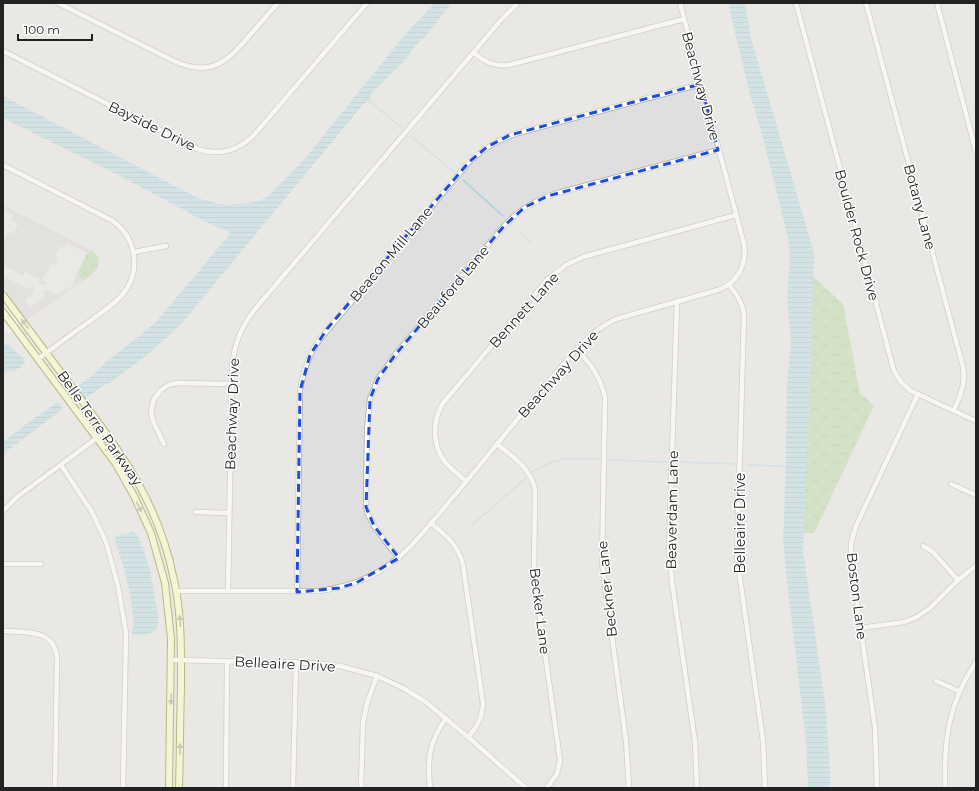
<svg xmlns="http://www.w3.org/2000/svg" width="979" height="791" viewBox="0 0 979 791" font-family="Montserrat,sans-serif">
	<defs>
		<pattern id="forest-crowns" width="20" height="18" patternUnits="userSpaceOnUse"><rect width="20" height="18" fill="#add19e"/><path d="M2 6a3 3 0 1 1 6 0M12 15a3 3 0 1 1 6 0" fill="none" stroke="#95b388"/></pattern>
		<pattern id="water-rules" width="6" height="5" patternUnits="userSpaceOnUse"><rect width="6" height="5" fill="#aad3df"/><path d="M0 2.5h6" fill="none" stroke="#92b5bf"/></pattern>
	</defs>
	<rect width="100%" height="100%" fill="#f2efe9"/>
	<g fill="#e0dfdf">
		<polygon points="3,3 435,3 408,31 301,163 280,185 267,197 255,202 228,205 220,204 198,198 3,96"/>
		<polygon points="452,3 728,3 748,87 762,135 788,237 790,255 787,297 791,342 787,384 785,492 783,539 786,573 806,743 808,788 182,788 184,636 182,612 174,566 162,527 146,490 124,453 84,399 103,388 156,348 183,322 368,101 371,94 404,61 418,43 425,37"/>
		<polygon points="745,3 976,3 976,788 831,788 826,709 804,567 803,551 803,533 814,533 860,394 843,304 813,276 814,255 810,239 751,38"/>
		<polygon points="3,118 122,177 206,222 229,232 230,234 155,323 105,363 92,376 75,387 26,321 93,274 98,257 93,251 3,205"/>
		<polygon points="21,323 71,391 67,394 17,326"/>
		<polygon points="3,326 9,333 13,330 107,456 126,487 140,514 148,534 162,584 169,640 166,788 3,788 3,454 63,409 58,402 37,416 3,442"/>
		<polygon points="80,402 109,442 142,493 160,538 172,580 177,613 179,651 177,788 171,788 174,639 171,605 162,563 153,532 137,495 118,463 75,405"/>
	</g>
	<polygon fill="#d0d0d0" points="3,205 93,251 98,257 98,266 93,274 26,321 3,290"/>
	<g fill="url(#forest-crowns)">
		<path d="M 91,250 C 106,261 96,272 85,280 L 82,279 L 78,272 L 85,256 Z"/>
		<polygon points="813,276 843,304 860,393 874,406 814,533 803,533 810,379"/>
	</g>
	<g fill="#e2e2e2">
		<polygon points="3,209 14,215 11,220 18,224 13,234 9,232 3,244"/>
		<polygon points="66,243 87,253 70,289 66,287 61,292 57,294 50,292 46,289 43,292 45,296 29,308 24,300 33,294 34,291 34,288 32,286 30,290 3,276 3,270 5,266 23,276 25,272 40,279 38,283 39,284 45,285 46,282 42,280 51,263 55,265 58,258 54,256 60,246 64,248"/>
	</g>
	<g fill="url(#water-rules)">
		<path d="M 435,3 L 452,3 L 425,37 L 418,43 L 404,61 L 371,94 L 370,99 L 364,104 L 183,322 C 154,352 120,377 84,399 L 75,387 L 92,376 L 105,363 L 155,323 L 230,234 L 229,232 L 206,222 L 122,177 L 3,118 L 3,96 L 198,198 L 220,204 L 228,205 L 255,202 L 267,197 L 301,163 L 408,31 Z"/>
		<polygon points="728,3 745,3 751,38 810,239 814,255 810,379 803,551 826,709 831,788 808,788 806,743 786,573 783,539 785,492 787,384 791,342 787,297 790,255 788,237 762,135 748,87"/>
		<path d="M 3,344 L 7,344 L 24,359 L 25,362 C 21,370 11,372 3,372 Z"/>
		<polygon points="58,402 63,409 3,454 3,442 37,416"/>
		<path d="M 133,532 L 137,534 L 145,554 L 150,570 L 158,617 C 158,621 159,626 156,629 C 152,635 138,637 132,634 L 132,630 L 134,625 L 130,593 L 123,565 L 115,541 L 115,538 L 120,535 Z"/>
	</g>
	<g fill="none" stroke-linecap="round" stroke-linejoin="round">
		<g stroke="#aad3df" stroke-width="1.5">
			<polyline points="368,100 402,128"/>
			<polyline points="412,137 453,171"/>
			<polyline points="463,180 503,216"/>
			<polyline points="518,231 531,242"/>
			<polyline points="610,460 666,462"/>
			<polyline points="679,462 734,464"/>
			<polyline points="747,465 786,466"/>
			<polyline points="534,471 554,461 563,459 598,459"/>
			<polyline points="472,525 526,478"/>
		</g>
		<defs>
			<g id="minor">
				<path d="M 58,3 L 174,61 C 210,77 227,63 249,36 C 259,25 268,14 278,3"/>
				<polyline points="796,3 894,371 901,382 911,391 976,421"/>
				<path d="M 866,3 L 963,367 C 966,384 960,395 954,410"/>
				<polyline points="937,3 976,152"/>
				<path d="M 3,51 L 197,149 C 219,156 238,151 254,135 L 367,3"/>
				<path d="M 474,53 C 484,61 494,67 509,65 L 684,19"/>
				<path d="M 3,165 L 113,221 C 136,238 142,271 123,294 C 115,304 103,311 93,319 C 74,332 56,346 38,359"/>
				<polyline points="134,252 166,246"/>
				<path d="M 729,285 C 737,294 743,303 744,315 L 737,557 L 763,741 L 765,788"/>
				<polyline points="677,301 669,549 672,582 695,742 697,788"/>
				<path d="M 577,350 C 591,364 601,378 605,398 L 602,562 L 626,741 L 629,788"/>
				<polyline points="164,444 153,421 151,411 154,399 161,390 168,385 177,383 232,384"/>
				<path d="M 497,444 C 513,457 531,468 535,490 L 534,575 L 560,760 L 557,774 L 547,788"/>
				<polyline points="61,465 92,512 106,542 118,586 126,633 123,788"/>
				<path d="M 466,481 C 459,475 451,469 445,462 C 432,445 432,421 443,403 L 548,279 L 566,265 L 583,257 L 736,215"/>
				<polyline points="951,484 976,495"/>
				<polyline points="3,511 17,497 105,432"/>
				<polyline points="196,512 229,513"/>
				<path d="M 431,523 C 446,536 458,544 463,565 L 483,704 C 482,718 477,727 468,737"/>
				<polyline points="923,546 933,552 958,580"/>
				<path d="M 399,558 L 389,546 L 374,526 L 368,514 L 366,507 L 367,430 L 370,399 L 378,379 L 395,355 L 504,226 C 520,209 536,200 558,193 L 718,150"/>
				<polyline points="3,564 41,564"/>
				<path d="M 176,591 L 319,591 C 357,586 384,573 411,546 C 456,496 497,443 540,392 C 563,366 584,334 616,319 L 718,290 C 738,283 747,264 744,244 L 680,3"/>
				<path d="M 228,591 L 232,370 C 233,347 241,326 256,308 L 501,20 L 518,3"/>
				<path d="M 297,592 L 300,391 C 303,372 308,355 320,339 L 469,162 C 484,148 499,139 518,133 L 701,84"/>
				<polyline points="861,628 904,622 917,617 930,608 958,580 976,566"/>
				<path d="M 3,631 C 25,632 56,629 57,659 L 55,788"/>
				<polyline points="171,660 313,663 340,666 377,676 405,689 427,703 468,737 526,788"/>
				<polyline points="936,681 959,691"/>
				<polyline points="226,788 227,661"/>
				<polyline points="293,788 296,662"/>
				<polyline points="361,788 363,723 367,703 377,676"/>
				<path d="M 430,788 C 427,758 429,743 446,718"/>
				<polyline points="877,788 875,728 851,561 851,543 856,526 918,394"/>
				<path d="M 945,788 C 944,739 948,704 976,662"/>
			</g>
			<g id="secondary">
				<path d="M 3,295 C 28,328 52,361 77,394 C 123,455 159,504 174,580 C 182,616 181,652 181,688 C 180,721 180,755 179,788"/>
				<polyline points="3,312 116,464 134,496 151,533 165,583 171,639 169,788"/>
			</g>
		</defs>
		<use href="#minor" stroke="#a9a9a9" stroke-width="6"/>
		<use href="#secondary" stroke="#707d05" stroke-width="8"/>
		<use href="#minor" stroke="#fff" stroke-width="4.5"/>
		<use href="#secondary" stroke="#f7fabf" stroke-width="6"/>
	</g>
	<defs><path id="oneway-solid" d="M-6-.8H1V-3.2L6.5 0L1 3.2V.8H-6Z"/></defs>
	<g fill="#979978">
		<use href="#oneway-solid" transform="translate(25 324) rotate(-127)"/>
		<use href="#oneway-solid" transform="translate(139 507) rotate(64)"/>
		<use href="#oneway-solid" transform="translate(180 621) rotate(-95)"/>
		<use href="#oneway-solid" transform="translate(171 699) rotate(91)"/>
		<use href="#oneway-solid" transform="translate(180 749) rotate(-89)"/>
	</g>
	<path d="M0 0H979V791H0ZM 701,84 L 718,150 L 548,196 L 525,207 L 504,226 L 395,355 L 378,379 L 370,399 L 366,507 L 374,526 L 399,558 L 356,583 L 339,588 L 297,592 L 300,391 L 310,355 L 327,329 L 469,162 L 487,147 L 510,135 Z" fill="#f2efe9" fill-opacity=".55" fill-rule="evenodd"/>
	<path fill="none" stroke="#1d4ed8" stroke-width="3" stroke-dasharray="8 5" stroke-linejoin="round" d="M 701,84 L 718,150 L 548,196 L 525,207 L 504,226 L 395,355 L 378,379 L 370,399 L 366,507 L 374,526 L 399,558 L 356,583 L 339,588 L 297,592 L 300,391 L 310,355 L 327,329 L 469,162 L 487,147 L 510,135 Z"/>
	<g text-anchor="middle" stroke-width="3" stroke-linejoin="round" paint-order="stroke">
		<g font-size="14" fill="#222" stroke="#fff">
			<text transform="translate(701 86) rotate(75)" y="5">Beachway Drive</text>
			<text transform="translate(152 126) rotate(26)" y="5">Bayside Drive</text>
			<text transform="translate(920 207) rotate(75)" y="5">Botany Lane</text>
			<text transform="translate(857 235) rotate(75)" y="5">Boulder Rock Drive</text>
			<text transform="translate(391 254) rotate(-50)" y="5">Beacon Mill Lane</text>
			<text transform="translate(453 287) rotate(-50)" y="5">Beauford Lane</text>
			<text transform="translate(524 310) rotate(-48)" y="5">Bennett Lane</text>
			<text transform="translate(558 374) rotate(-48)" y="5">Beachway Drive</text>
			<text transform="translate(232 414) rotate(-88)" y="5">Beachway Drive</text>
			<text transform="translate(100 428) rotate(55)" y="5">Belle Terre Parkway</text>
			<text transform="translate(672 510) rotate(-89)" y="5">Beaverdam Lane</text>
			<text transform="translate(740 523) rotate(-90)" y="5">Belleaire Drive</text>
			<text transform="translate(607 589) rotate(-96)" y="5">Beckner Lane</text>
			<text transform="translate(857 596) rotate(83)" y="5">Boston Lane</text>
			<text transform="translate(540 611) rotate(83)" y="5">Becker Lane</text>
			<text transform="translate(285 664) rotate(3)" y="5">Belleaire Drive</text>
		</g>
	</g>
	<rect width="979" height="791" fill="none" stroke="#222222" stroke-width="8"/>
	<path d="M18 34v6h74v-6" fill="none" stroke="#222222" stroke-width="2"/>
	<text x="24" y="34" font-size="12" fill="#222222" stroke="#ffffff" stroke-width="3" paint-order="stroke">100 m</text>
</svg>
